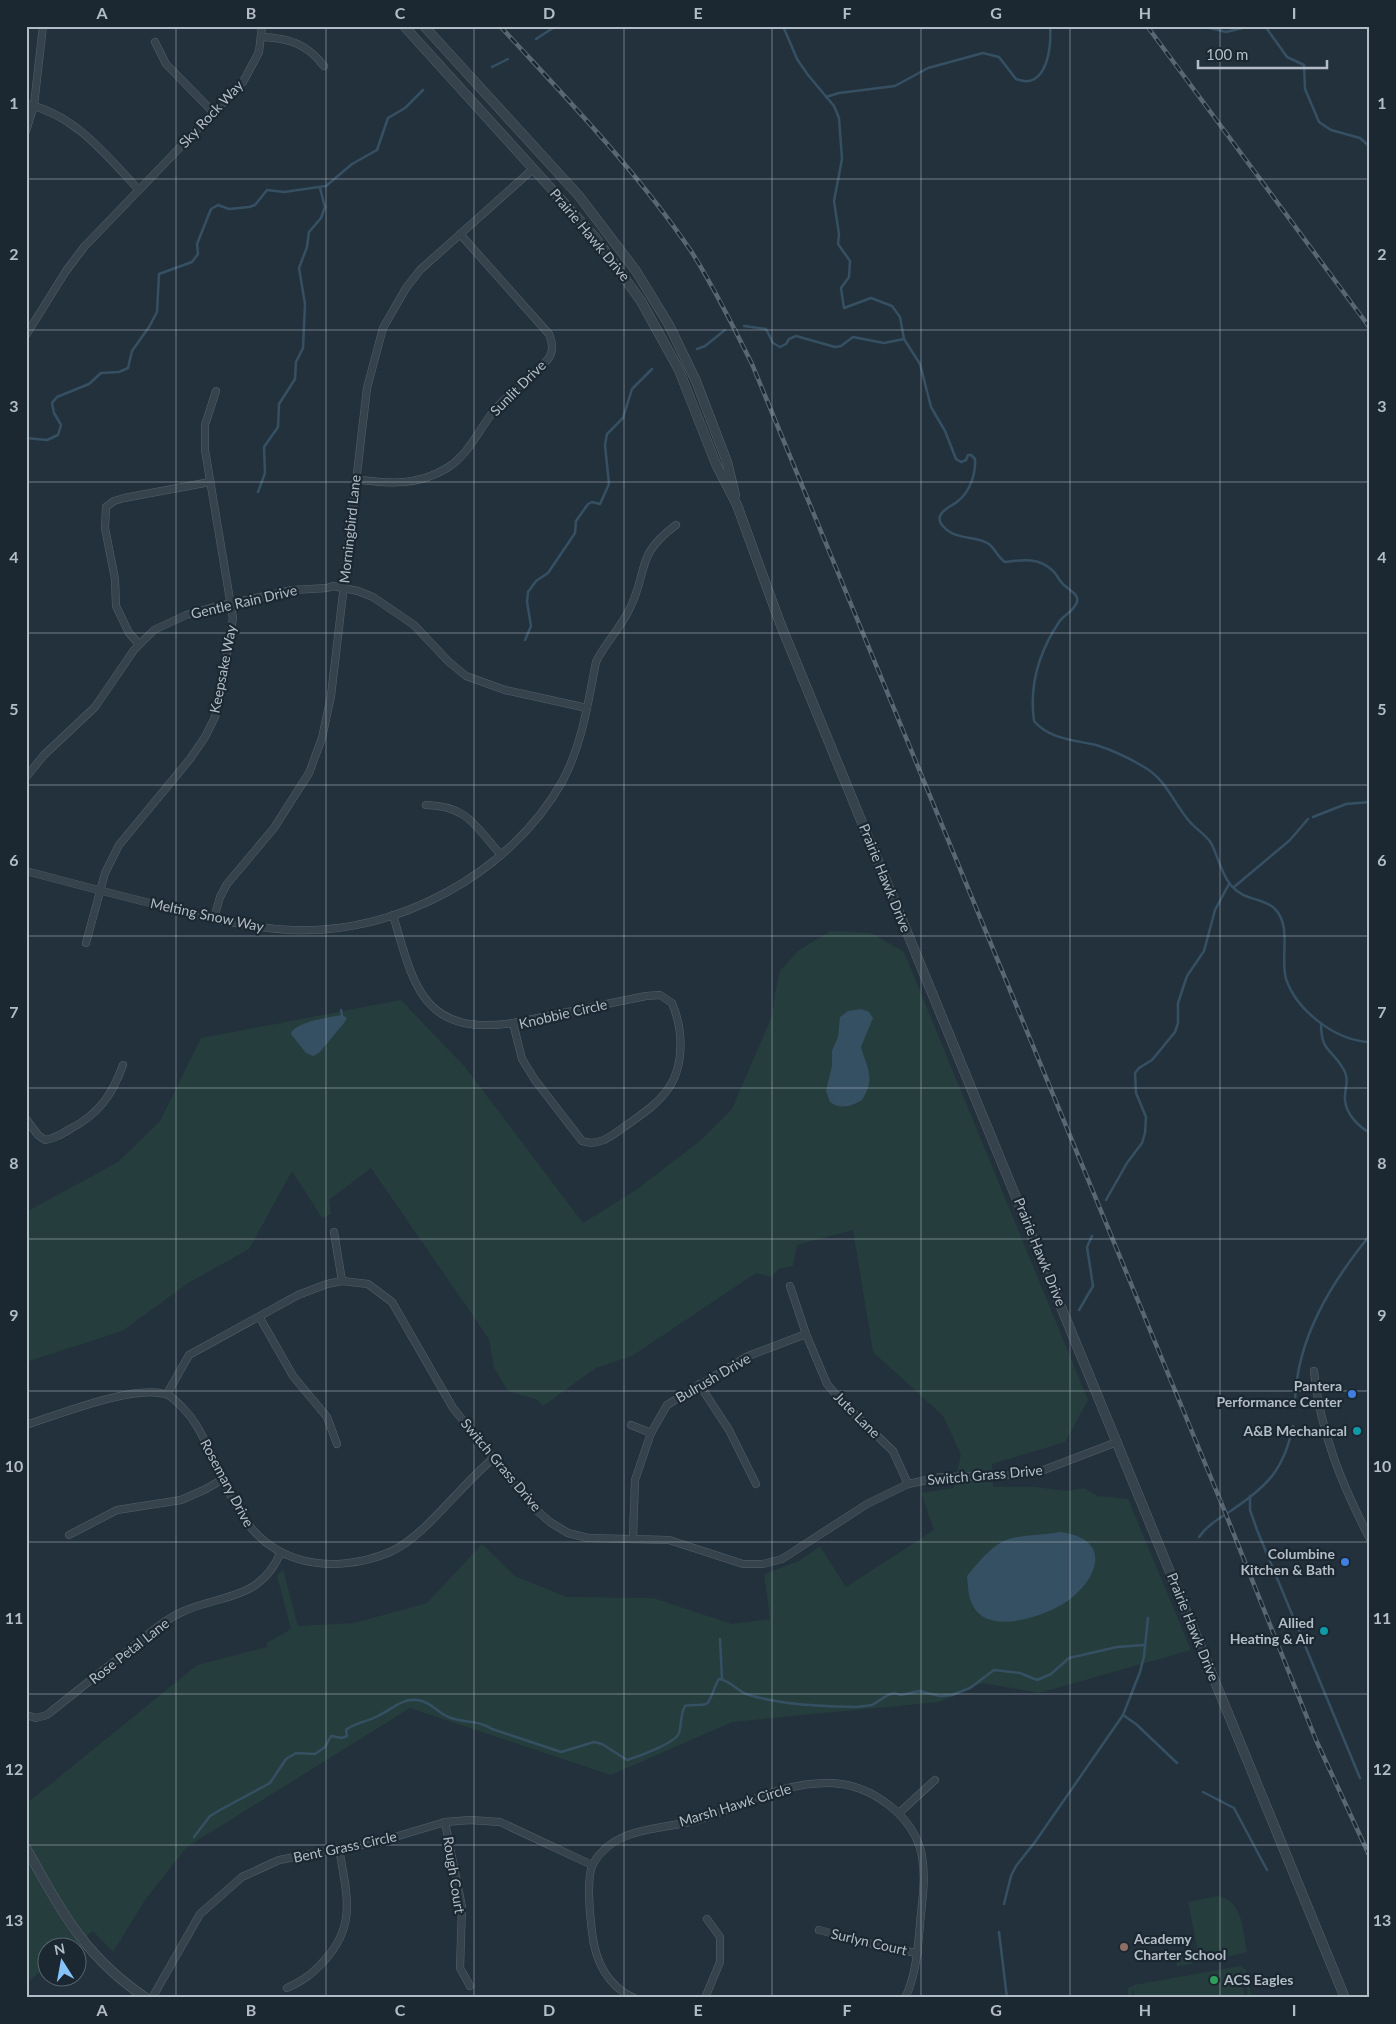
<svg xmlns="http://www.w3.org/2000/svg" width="1396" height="2024" viewBox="0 0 1396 2024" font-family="Lato,sans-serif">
	<rect width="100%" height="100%" fill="#23313c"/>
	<g fill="#253d3c">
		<polygon points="830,931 871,933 904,952 1088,1400 1065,1442 992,1464 993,1487 1035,1487 1067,1491 1084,1488 1098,1496 1128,1499 1191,1650 1039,1693 983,1683 939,1702 732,1722 611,1775 410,1708 187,1847 145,1900 113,1952 93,1931 74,1946 48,1946 47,1967 26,1983 26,1804 197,1665 267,1647 267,1643 291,1629 277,1576 283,1569 298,1626 354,1623 427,1603 482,1544 515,1576 567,1597 653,1598 732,1624 770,1619 764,1574 799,1561 820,1546 846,1587 934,1530 921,1493 953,1488 961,1455 943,1416 873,1352 853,1230 797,1245 793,1266 779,1269 771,1277 756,1273 632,1356 596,1368 543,1406 538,1400 508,1391 494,1368 489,1339 371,1168 329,1200 331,1214 322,1218 292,1171 249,1249 190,1282 122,1331 26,1362 26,1212 118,1162 160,1121 201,1038 401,1000 465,1067 583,1223 636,1190 701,1140 732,1109 772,1016 775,993 780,971 798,951"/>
		<path d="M 1218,1896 C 1243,1900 1243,1932 1247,1952 L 1206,1962 L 1199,1957 L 1188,1902 Z"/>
		<polygon points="1189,1950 1192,1964 1177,1966 1174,1953"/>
		<polygon points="1240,1966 1246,1970 1252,1998 1248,1998 1244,1973 1240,1969 1245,1998 1135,1998 1133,1989 1131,1998 1127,1998 1128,1988 1134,1985"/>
	</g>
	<g fill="#365063">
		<path d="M 861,1009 L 869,1012 L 873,1018 L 861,1047 C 867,1068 876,1078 862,1100 C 852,1106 840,1110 830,1102 L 826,1091 L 832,1066 L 832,1051 L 838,1037 L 840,1017 L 848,1011 Z"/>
		<path d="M 342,1015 L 347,1018 L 344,1023 L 319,1053 L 313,1056 L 306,1053 L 291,1034 C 294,1022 330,1017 342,1015 Z"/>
		<path d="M 1061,1532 C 1110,1539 1101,1575 1069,1600 C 1049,1615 992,1635 975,1609 C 968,1600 968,1587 967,1576 C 1005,1529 1007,1540 1061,1532 Z"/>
	</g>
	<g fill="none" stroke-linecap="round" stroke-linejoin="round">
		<g stroke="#365063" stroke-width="2.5">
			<path d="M 783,26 L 797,59 L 808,75 L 834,106 L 839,118 L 842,159 L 834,201 L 839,234 L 838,244 L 850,261 L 849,277 L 841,288 L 844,308 L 871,298 L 892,306 L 900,317 L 904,339 L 920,364 L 931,407 L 945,431 L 956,459 L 961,462 L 966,460 L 968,455 L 971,455 L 975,459 C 976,473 970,492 958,501 C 953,506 943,508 940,516 C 939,519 940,524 943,526 C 955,541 977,535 989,544 C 995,549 998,557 1005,562 C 1021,560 1039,557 1052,570 C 1057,574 1059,581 1064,585 C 1069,590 1079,594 1077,602 C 1074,611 1064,615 1059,622 C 1039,652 1029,685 1034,721 C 1049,739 1074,740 1096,745 C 1112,750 1129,758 1144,767 C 1166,779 1174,804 1190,822 C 1196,829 1206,835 1211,843 C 1218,856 1221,873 1230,884 C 1244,902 1264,897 1275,909 C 1292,926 1280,958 1286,979 C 1297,1011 1336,1041 1370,1042"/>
			<polyline points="1202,26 1226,32 1251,26"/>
			<polyline points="1265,26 1287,57 1304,65 1305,89 1319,122 1331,130 1360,138 1370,147"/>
			<polyline points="536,39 556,26"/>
			<polyline points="492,67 508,59"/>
			<path d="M 826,97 L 839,93 L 895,86 L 928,68 L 983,53 L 999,57 L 1016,79 C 1047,92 1052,45 1050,26"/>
			<polyline points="744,326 766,329 773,343 780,347 786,344 789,339 796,336 835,347 841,346 853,337 884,343 904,339"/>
			<polyline points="697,349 705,346 725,330"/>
			<polyline points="26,438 47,440 58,435 61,425 54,413 52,403 57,397 89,384 101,373 119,372 128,368 132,351 149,327 157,312 159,274 192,262 198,254 197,244 211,209 218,205 229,209 249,207 255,205 267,190 284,192 326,186 352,164 377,150 388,118 405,108 423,90"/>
			<polyline points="258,492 265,473 264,447 278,427 279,404 295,379 296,362 303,348 305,304 299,268 307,247 309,232 321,218 325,207 320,188"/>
			<polyline points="525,640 531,626 527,602 528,592 536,581 548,573 575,533 576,521 588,504 592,502 600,504 609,484 605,445 607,434 623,418 632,389 652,369"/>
			<polyline points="1313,817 1346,804 1370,802"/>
			<polyline points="1234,887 1290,840 1308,819"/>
			<polyline points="341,1010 342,1015"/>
			<path d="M 1321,1023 C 1321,1053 1332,1048 1344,1070 C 1350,1081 1344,1089 1345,1100 C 1346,1114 1358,1126 1370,1133"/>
			<polyline points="1106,1200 1127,1163 1142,1143 1145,1133 1146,1117 1136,1093 1135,1073 1139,1068 1152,1060 1175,1032 1178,1023 1178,1003 1187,976 1204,951 1215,910 1229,884"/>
			<polyline points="1079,1310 1093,1286 1087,1247 1092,1236"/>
			<path d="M 1295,1401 C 1297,1338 1331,1283 1370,1235"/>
			<polyline points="1250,1496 1250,1510 1257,1530 1360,1778"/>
			<path d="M 1199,1537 C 1207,1525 1220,1518 1232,1510 C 1268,1486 1284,1469 1293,1426"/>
			<polyline points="720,1639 722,1679"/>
			<polyline points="1123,1715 1136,1724 1177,1763"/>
			<polyline points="1203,1792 1234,1808 1267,1870"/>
			<path d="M 194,1837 L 210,1816 L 220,1810 L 270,1783 L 286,1759 L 296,1753 L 315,1754 L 325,1747 L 331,1736 L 342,1738 L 347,1736 L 346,1730 C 356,1722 367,1722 378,1716 C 391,1710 402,1698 417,1700 C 431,1701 439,1715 451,1718 C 466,1723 478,1720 492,1729 L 561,1752 L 594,1742 L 602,1744 L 627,1760 C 637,1757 676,1743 679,1733 C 682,1723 680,1715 685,1706 C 692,1704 700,1706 706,1704 C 712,1701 714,1685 719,1679 C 730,1680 736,1690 746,1694 C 780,1705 821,1706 857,1707 L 872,1705 L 888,1695 L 894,1693 L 901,1695 L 919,1691 L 940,1696 L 952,1695 L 970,1688 L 994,1670 L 1020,1673 L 1037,1680 L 1051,1674 L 1069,1658 L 1117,1647 L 1144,1645"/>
			<polyline points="1004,1904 1011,1876 1016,1866 1035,1842 1123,1715 1140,1672 1144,1656 1148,1618"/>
			<polyline points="999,1932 1007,1998"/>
		</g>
		<defs>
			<g id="minor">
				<path d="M 262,37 C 289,38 307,44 324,66"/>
				<polyline points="155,42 166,64 214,113"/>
				<path d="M 26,104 C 76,115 106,155 139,190"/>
				<polyline points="26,131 34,105 43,26"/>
				<polyline points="26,335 66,271 84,247 243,82 259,52 262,26"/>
				<path d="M 355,479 C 387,484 418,486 447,468 C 469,454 478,431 493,412 C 506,395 541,372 550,356 C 554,348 552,341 549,334 L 460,234"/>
				<polyline points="139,644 129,633 116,606 115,579 105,528 106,507 114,501 124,498 210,482"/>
				<polyline points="26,777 44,755 95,707 134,650 154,630 186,615 214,607 292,590 327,588 333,586 358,591 373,597 414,625 449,662 466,676 505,690 587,708"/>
				<path d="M 426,805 C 468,806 475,826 501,855"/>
				<path d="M 26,871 C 71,883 117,895 162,906 C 205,917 248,928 292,930 C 396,935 510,874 562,782 C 582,745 588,703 596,662 C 605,643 620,629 629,610 C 649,571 634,556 676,525"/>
				<path d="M 393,915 C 414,987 423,1036 513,1023"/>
				<polyline points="214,918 220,897 227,884 274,828 309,773 322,738 331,696 367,388 383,328 406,288 420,270 533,169"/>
				<polyline points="86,943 105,873 119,845 190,759 205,737 215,717 220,695 233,618 205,450 205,425 216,391"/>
				<path d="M 660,995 L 672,1003 C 683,1029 685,1065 668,1089 C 657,1105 639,1116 624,1127 C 611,1136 599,1147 582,1141 L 535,1080 L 522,1059 L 513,1023 L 646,996 Z"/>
				<path d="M 26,1119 L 38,1135 L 45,1140 C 54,1139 62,1134 70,1129 C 99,1114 112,1095 123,1065"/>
				<polyline points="334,1232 342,1281"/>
				<polyline points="790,1286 806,1334 827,1384 844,1404 893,1451 908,1484"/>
				<polyline points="260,1318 293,1376 327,1417 337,1444"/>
				<path d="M 1314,1371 C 1320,1432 1342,1485 1370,1539"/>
				<polyline points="699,1384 729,1430 756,1484"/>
				<polyline points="167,1394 189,1355 298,1295 327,1284 342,1281 368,1284 392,1302 453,1408 534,1508 550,1522 568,1533 588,1538 669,1540 743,1564 763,1564 782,1559 867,1504 908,1484 941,1477 999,1476 1041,1471 1117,1442"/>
				<path d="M 26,1425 C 60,1414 133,1385 165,1394 C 172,1395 178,1404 183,1408 C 195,1420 201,1433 209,1449 C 231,1495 245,1543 298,1559 C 327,1568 362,1564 390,1552 C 424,1538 462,1483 494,1458"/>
				<polyline points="631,1425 651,1433"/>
				<polyline points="69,1535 117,1510 181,1500 206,1489 223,1479"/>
				<polyline points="633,1538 635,1480 651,1433 667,1405 748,1356 806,1334"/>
				<path d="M 26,1715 L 36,1718 L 47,1715 C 74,1693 101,1672 128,1651 C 146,1636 162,1621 184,1611 C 224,1594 259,1600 280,1554"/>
				<polyline points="899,1813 935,1780"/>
				<polyline points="445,1822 462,1907 460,1968 470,1986"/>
				<polyline points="819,1930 891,1949 918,1953"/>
				<path d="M 287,1988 C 304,1980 311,1975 324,1961 C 358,1924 346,1893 339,1848"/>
				<polyline points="152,1998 200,1914 242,1877 279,1860 378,1842 445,1822 470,1820 500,1822 592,1865"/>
				<path d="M 634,1998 C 607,1986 595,1960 592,1932 C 590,1917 586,1877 593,1864 C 614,1827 658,1830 694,1821 C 740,1808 781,1781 832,1783 C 871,1785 914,1815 922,1856 C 926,1879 922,1901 920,1924 C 918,1948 916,1976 905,1998"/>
				<polyline points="705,1998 720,1962 720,1937 707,1919"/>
			</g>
			<g id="tertiary">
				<polyline points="404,26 595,237 641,301 679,370 716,464 737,505 780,623 1345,1998"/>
				<polyline points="424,26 579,196 636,271 669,325 696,381 727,462 735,495"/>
				<path d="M 26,1848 C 62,1912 84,1956 146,1998"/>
			</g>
		</defs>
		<use href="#minor" stroke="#55606a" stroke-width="8"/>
		<use href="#tertiary" stroke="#55606a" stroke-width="10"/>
		<use href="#minor" stroke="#36434c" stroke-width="7"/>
		<use href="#tertiary" stroke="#36434c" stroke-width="9"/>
		<defs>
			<g id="rail">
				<path d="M 500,26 C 566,98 636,170 691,251 C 714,287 733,326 752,364 L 1223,1507 L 1316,1740 L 1370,1857"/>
				<polyline points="1147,26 1370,328"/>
			</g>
		</defs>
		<use href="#rail" stroke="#586773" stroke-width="4.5"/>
		<use href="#rail" stroke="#1c2831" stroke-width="2.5" stroke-dasharray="8" stroke-linecap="butt"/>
	</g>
	<path fill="none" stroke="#b2bdc8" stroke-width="1" stroke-opacity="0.55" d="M 176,26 L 176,1998M 326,26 L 326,1998M 474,26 L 474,1998M 624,26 L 624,1998M 772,26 L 772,1998M 921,26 L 921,1998M 1070,26 L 1070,1998M 1220,26 L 1220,1998M 26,179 L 1370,179M 26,330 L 1370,330M 26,482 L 1370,482M 26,633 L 1370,633M 26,785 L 1370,785M 26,936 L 1370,936M 26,1088 L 1370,1088M 26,1239 L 1370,1239M 26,1391 L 1370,1391M 26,1542 L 1370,1542M 26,1694 L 1370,1694M 26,1845 L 1370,1845"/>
	<g fill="#3f7fe0" stroke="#1c2831" stroke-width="2">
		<circle cx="1352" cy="1394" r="5"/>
		<circle cx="1345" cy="1562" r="5"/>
	</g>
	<g fill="#0f9aa8" stroke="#1c2831" stroke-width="2">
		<circle cx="1357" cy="1431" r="5"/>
		<circle cx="1324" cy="1631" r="5"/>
	</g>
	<circle fill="#8d6e63" stroke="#1c2831" stroke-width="2" cx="1124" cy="1947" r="5"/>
	<circle fill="#2e9e5b" stroke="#1c2831" stroke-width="2" cx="1214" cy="1980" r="5"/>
	<g text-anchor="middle" stroke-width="4.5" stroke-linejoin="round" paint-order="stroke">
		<g font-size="14" fill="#b2bdc8" stroke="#1c2831">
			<text transform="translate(211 114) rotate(-47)" y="5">Sky Rock Way</text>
			<text transform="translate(590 235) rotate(50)" y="5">Prairie Hawk Drive</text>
			<text transform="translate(518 388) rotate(-45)" y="5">Sunlit Drive</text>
			<text transform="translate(350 529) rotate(-84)" y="5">Morningbird Lane</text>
			<text transform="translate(244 602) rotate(-13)" y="5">Gentle Rain Drive</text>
			<text transform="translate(223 669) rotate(-79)" y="5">Keepsake Way</text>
			<text transform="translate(885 878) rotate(68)" y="5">Prairie Hawk Drive</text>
			<text transform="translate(207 915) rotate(12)" y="5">Melting Snow Way</text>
			<text transform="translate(563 1014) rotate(-13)" y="5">Knobbie Circle</text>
			<text transform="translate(1040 1252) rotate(68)" y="5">Prairie Hawk Drive</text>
			<text transform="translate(713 1378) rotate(-30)" y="5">Bulrush Drive</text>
			<text transform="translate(857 1415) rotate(45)" y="5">Jute Lane</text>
			<text transform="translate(501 1465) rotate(50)" y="5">Switch Grass Drive</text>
			<text transform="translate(985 1475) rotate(-5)" y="5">Switch Grass Drive</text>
			<text transform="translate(227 1483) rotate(62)" y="5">Rosemary Drive</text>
			<text transform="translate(1193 1627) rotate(68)" y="5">Prairie Hawk Drive</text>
			<text transform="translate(129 1651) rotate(-38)" y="5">Rose Petal Lane</text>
			<text transform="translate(735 1805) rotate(-17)" y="5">Marsh Hawk Circle</text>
			<text transform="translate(345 1847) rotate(-12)" y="5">Bent Grass Circle</text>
			<text transform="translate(454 1875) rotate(81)" y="5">Rough Court</text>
			<text transform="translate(869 1942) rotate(13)" y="5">Surlyn Court</text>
		</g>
		<g font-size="14" font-weight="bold" fill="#b2bdc8" stroke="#1c2831" text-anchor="end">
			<text x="1342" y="1391">Pantera<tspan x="1342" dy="16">Performance Center</tspan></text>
			<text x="1347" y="1436">A&amp;B Mechanical</text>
			<text x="1335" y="1559">Columbine<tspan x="1335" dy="16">Kitchen &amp; Bath</tspan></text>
			<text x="1314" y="1628">Allied<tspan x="1314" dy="16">Heating &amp; Air</tspan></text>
			<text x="1134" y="1944" text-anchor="start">Academy<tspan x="1134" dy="16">Charter School</tspan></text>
			<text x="1224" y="1985" text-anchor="start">ACS Eagles</text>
		</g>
	</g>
	<rect width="1396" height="2024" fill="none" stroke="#1c2831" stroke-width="55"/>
	<g transform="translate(62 1962) rotate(349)"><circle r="24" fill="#1c2831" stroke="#58646d"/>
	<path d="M0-4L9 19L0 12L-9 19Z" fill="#86c3f8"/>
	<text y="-8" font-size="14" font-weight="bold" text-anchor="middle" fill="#b2bdc8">N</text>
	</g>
	<path d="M1198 60v8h129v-8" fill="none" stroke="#b2bdc8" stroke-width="2.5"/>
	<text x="1206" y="60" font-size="15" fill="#b2bdc8" stroke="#1c2831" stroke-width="4" paint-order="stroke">100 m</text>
	<rect x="28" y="28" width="1340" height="1968" fill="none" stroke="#b2bdc8" stroke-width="2"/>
	<g font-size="16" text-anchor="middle" font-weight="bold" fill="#b2bdc8">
		<text x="102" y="19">A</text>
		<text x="251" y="19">B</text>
		<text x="400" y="19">C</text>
		<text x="549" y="19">D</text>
		<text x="698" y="19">E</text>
		<text x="847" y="19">F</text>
		<text x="996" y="19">G</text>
		<text x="1145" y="19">H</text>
		<text x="1294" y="19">I</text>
		<text x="14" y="109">1</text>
		<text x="1382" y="109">1</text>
		<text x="14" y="260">2</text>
		<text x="1382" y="260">2</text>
		<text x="14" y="412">3</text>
		<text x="1382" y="412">3</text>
		<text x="14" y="563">4</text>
		<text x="1382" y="563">4</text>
		<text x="14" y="715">5</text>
		<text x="1382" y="715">5</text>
		<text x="14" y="866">6</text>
		<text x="1382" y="866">6</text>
		<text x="14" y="1018">7</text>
		<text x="1382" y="1018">7</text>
		<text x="14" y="1169">8</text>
		<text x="1382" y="1169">8</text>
		<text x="14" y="1321">9</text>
		<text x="1382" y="1321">9</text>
		<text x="14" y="1472">10</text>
		<text x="1382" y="1472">10</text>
		<text x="14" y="1624">11</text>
		<text x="1382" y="1624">11</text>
		<text x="14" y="1775">12</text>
		<text x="1382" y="1775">12</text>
		<text x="14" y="1926">13</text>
		<text x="1382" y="1926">13</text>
		<text x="102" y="2016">A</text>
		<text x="251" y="2016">B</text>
		<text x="400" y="2016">C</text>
		<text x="549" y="2016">D</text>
		<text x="698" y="2016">E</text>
		<text x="847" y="2016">F</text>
		<text x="996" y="2016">G</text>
		<text x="1145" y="2016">H</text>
		<text x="1294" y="2016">I</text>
	</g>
</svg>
